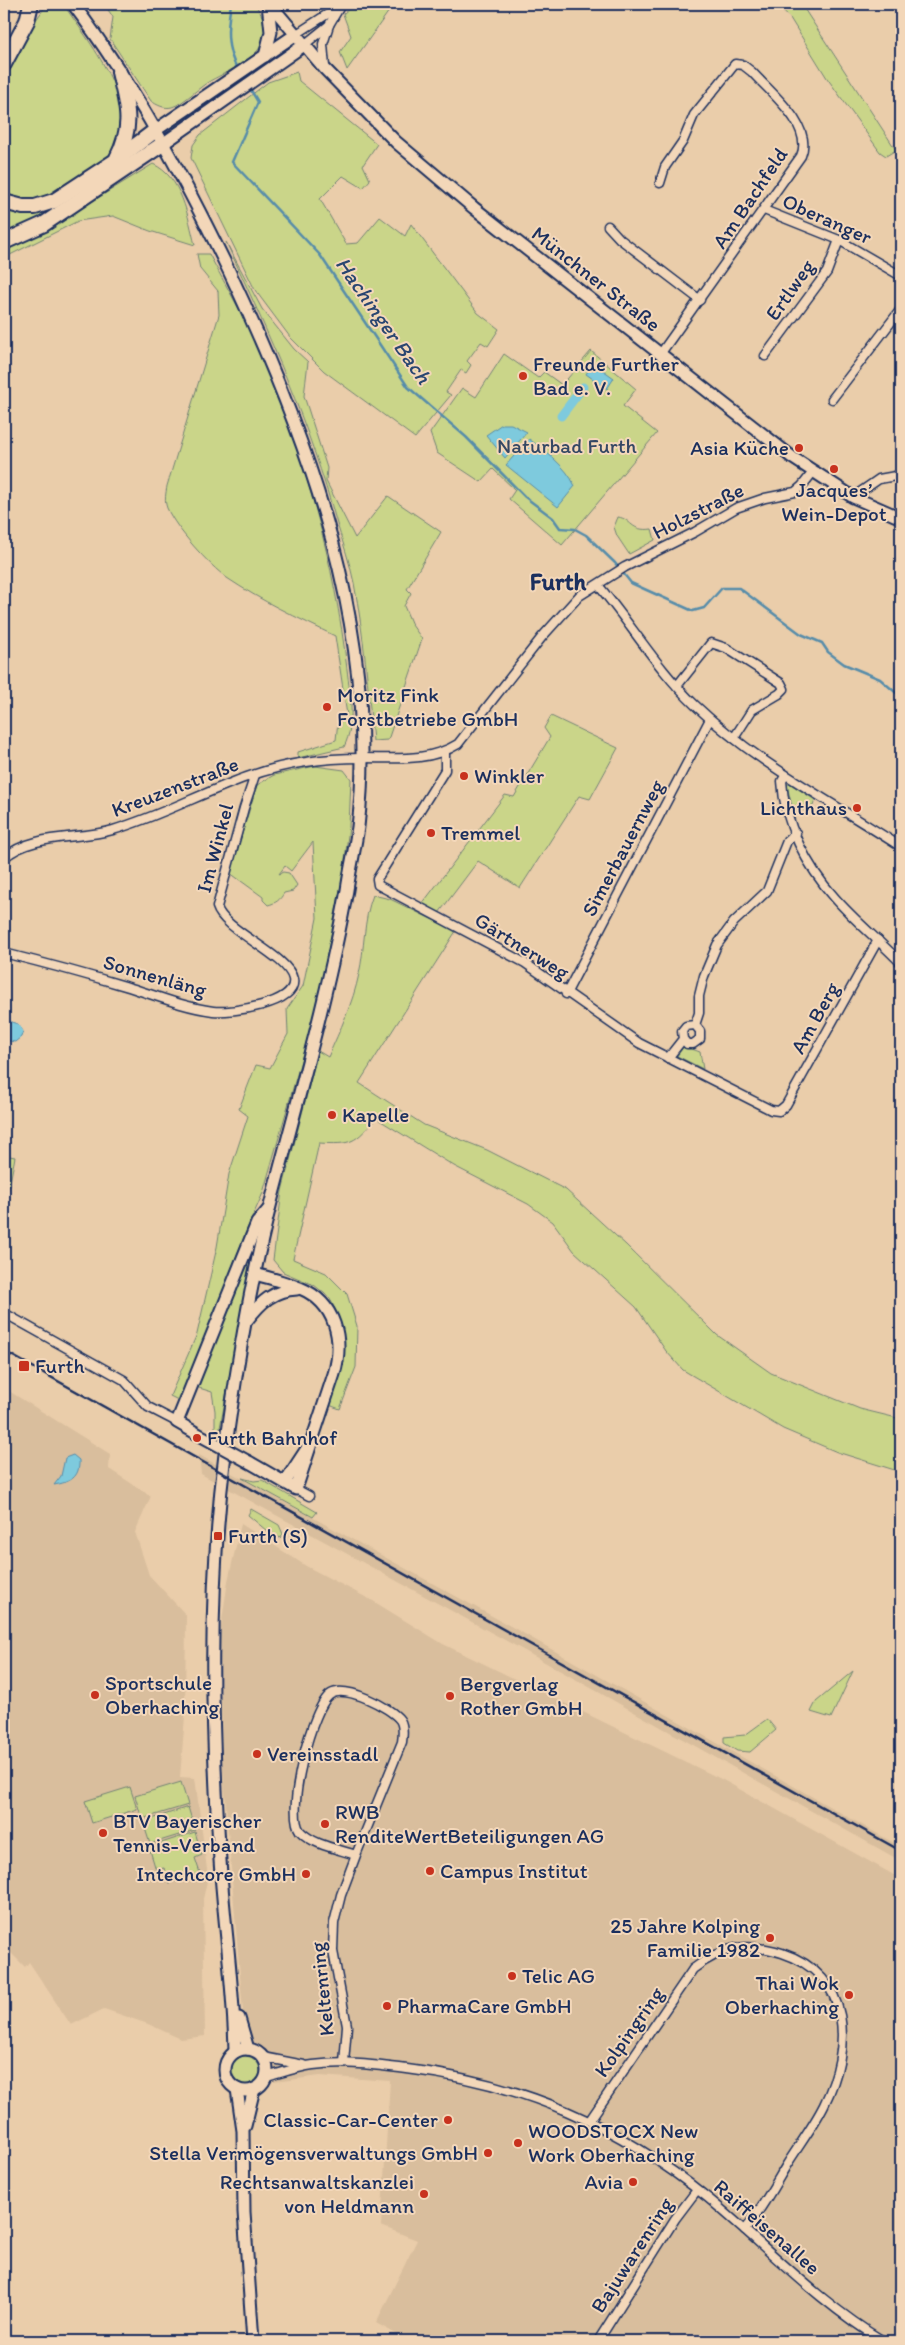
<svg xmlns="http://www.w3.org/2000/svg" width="905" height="2345" viewBox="0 0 905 2345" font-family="Itim,sans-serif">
	<rect width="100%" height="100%" fill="#eacdaa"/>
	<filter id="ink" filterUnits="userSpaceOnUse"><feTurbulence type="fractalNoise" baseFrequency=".02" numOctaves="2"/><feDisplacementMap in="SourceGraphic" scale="10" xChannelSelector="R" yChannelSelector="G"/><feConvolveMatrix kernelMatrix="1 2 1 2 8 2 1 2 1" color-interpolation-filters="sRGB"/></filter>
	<g filter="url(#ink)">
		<g fill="#d9be9d">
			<polygon points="4,1388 110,1454 109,1469 151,1496 135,1532 149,1575 186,1615 185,1716 180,1777 195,1778 208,1877 203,1899 205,2036 181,2039 148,2024 104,2009 71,2025 29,1962 25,1967 7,1949 4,1954"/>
			<polygon points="199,1455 521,1632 901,1847 901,1861 514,1645 201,1474"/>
			<polygon points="241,1524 306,1566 373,1601 443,1644 723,1780 901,1879 901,2341 409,2341 376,2323 417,2240 381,2226 390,2081 320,2076 274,2082 273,2058 252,2040 243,2012 222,1758 220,1633 228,1581"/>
		</g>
		<g fill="#cad589" stroke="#728274">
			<path d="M 47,4 L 63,4 C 87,39 144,107 113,151 C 104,164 87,172 74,181 C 60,191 44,202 26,203 C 19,203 10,198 4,196 L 4,78 L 27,33 Z"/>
			<path d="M 104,4 L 255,4 C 258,9 262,15 264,21 C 275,53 231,69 210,81 C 199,87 183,104 172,107 C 164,109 157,105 151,101 L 110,39 L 113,17 Z"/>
			<polygon points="354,4 394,4 347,70 340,52 351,36 343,14"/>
			<polygon points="775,4 801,4 896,150 886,156 880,152 827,78 790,18"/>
			<polygon points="297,72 299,81 377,144 363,165 370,180 363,188 343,176 320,199 346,244 358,243 380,217 405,236 411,224 478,313 499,329 488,346 481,342 467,361 471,365 466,373 461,370 446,392 451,395 415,438 324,371 290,337 255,290 191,158 193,145 200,135 268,82"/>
			<path d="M 153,164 C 182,177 188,217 195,245 L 150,231 L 113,216 L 78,221 L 4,258 L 4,250 L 54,225 Z"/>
			<polygon points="58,206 39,219 4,236 4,209 20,213"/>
			<path d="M 226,242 L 262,309 L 294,349 L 308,362 L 304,396 L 327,468 L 326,481 L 355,538 L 388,496 L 441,532 L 407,589 L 411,593 L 404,606 L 412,625 L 422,639 L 388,740 L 373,741 C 368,688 364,635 354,583 C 350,563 343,543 337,524 C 310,426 269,334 226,242 Z"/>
			<path d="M 197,254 L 209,254 C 228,290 249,324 264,362 C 305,458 335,564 347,669 C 350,695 356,722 344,747 L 298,758 L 298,752 L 336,740 L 338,721 L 347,715 L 335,636 C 298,618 261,601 227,578 C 209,565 176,529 167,508 C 164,500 166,493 167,486 L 219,315 L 218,291 L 200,269 Z"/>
			<polygon points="591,351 636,389 623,406 657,433 562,545 509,499 515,490 493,469 481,482 437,453 430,433 462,388 476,397 504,354 538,378 544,372 562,385"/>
			<path d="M 618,517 C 632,519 630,532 652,529 L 655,540 L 629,554 L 617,536 L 614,527 Z"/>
			<polygon points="551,716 618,748 590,799 579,796 520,888 478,861 439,913 422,904 505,795 514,797 550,737 544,728"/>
			<path d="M 315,766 L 344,770 L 351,779 L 349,827 L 343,875 L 318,1001 L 263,1193 L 247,1229 L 180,1401 L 170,1396 L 197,1334 L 217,1247 L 229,1174 L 248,1116 L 239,1109 L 256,1065 L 270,1068 L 288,1034 L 287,1009 L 303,986 L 317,918 L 313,842 L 291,871 L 285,866 L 279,874 L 283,872 L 289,873 L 297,885 L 293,891 L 284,893 C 280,900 276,903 268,905 L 263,900 L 263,897 L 230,873 L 257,785 L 274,775 Z"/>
			<polygon points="789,783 815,800 813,806 794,814 787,786"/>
			<path d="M 373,895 L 390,899 L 456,931 L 359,1083 L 424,1125 L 487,1150 L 566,1190 L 626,1245 L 717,1335 L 771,1373 L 860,1409 L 901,1419 L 901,1472 L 837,1452 L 783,1429 L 683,1370 L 666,1351 L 636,1307 L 574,1251 L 553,1222 L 528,1204 L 454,1166 L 376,1118 C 355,1143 352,1145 319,1143 L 293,1259 L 326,1273 L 347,1294 L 357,1326 L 356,1367 L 340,1409 L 329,1405 L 342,1364 L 344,1341 L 338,1317 L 330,1298 L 314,1285 L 283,1272 L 273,1260 L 282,1191 L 318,1051 L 328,1057 C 340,1030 353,1003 359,974 C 365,948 363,920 373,895 Z"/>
			<polygon points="684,1046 700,1052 703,1069 677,1056"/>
			<polygon points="4,1155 15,1157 4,1213"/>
			<polygon points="255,1242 219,1433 215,1431 215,1411 212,1392 196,1387"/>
			<polygon points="242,1478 254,1481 262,1480 317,1512 313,1517"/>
			<polygon points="251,1509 279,1525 283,1534 280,1538 267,1531 248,1515"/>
			<polygon points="853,1671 831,1718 811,1712 816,1702"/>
			<polygon points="767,1719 776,1730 750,1752 737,1751 724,1743 724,1737 745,1735"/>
			<polygon points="181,1782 188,1805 142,1819 135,1796"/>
			<polygon points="130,1787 137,1809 92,1823 85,1801"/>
			<polygon points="188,1807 195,1830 150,1844 143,1822"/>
			<polygon points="195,1832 202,1855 195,1858 200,1873 169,1883 164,1868 156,1870 149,1847"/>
			<circle cx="245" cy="2071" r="15"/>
		</g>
		<g fill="#7ecadd" stroke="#568caa">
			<polygon points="593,363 614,378 607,389 586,374"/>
			<polygon points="502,424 511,424 527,432 505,458 486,435"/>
			<path d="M 529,439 C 546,452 566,466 575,486 L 558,507 L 506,465 Z"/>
			<polygon points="8,1021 18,1024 23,1031 21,1037 15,1042 4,1040 4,1024"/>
			<path d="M 73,1455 L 79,1460 C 80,1478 70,1482 54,1485 L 61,1476 L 65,1458 Z"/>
		</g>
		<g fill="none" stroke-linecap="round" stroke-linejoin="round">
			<g stroke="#568caa" stroke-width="2.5">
				<path d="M 231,4 C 227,27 225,48 238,70"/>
				<polyline points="249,87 258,102 232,162 320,255 408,387 466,437 525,497 553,518 560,528 575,529 586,535 615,563 631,583 693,611 704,608 722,588 739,588 801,634 822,643 828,652 844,664 880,679 901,697"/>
			</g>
			<polyline stroke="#7ecadd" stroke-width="9" points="561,416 583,387"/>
			<defs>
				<g id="minor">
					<polyline points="295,35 343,4"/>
					<polyline points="304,45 329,25 339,8"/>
					<polyline points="325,67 323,44 329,25"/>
					<path d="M 660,183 L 665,167 L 683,141 L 694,115 L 735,64 L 743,65 L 752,72 C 770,92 814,126 801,156 L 661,353"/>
					<polyline points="764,210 839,240 901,276"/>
					<polyline points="608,226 620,239 700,300"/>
					<polyline points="765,356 827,272 839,240"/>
					<polyline points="832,399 901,309"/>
					<polyline points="853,497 879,479 901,475"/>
					<path d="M 598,585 C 631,624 658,670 695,705 C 757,764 831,801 901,847"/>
					<polyline points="677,686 711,643 726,648 781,683 784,689 779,694 752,710 734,738"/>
					<polyline points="445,752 445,770 377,879 378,885 525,963 639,1043 771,1110 779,1111 786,1105 878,940"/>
					<path d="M 785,776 L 782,781 C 784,823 807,867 835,898 C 855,921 880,941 901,963"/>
					<path d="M 4,858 C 32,833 78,840 113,830 C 178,811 238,771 306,762 C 324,759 344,758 363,758 C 396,758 429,762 458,744 L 542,637 L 579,596 L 625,567 L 695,532 L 736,508 L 765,498 L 795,492 L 802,486 L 813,472"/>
					<path d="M 4,953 C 44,963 85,974 125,986 C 154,995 183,1007 213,1011 C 231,1013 298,1004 293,979 C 288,955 224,931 217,907 L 244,808 L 255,775"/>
					<polyline points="566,994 710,719"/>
					<polyline points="695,1025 699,1013 699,996 704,976 717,945 734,922 767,891 787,841 796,833"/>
					<polyline points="668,1058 683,1039 682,1031 686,1026 695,1025 700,1031 700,1039 693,1044 687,1044 683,1039"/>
					<polyline points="4,1313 124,1380 148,1407 177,1422"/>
					<polyline points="296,1489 309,1496"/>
					<polyline points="263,2057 304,2065"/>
					<path d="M 344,2063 L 347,2026 L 333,1951 L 334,1923 L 341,1895 L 356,1855 L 402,1742 C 403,1735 404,1726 400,1720 C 390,1707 346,1685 331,1694 C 312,1705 285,1812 300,1831 C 313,1845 338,1849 356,1855"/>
					<path d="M 266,2077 C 281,2073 297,2067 313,2065 C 344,2061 376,2065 407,2069 C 523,2083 618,2125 708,2198 C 766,2246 818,2302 883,2341"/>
					<path d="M 590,2120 L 693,1969 C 723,1946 746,1942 782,1953 C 852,1976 853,2047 824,2105 C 813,2127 799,2145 786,2166 C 773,2188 761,2210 745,2230"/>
					<polyline points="598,2341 675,2219 697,2190"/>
				</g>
				<g id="secondary">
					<path d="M 73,4 C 135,86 184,178 229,271 C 310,442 380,634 358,827 C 355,848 350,869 347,890 C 328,995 298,1098 271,1202 C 250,1284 236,1369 225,1454 C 208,1589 211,1725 220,1860 C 224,1924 234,1988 235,2052"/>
					<polyline points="270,4 325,69 396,142 474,208 793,458 853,497 901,518"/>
					<polyline points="265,56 271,32 268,4"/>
					<polyline points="156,130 295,35"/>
					<polyline points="164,143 304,45"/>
					<path d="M 247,1320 C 261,1302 273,1290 297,1289"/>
					<polyline points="196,1433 177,1422 257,1223 268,1210"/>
					<path d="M 249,1462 L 296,1489 L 334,1374 C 344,1340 336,1303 300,1288 C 285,1282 270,1278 255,1274"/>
					<polyline points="285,1482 310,1444"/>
					<polyline points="239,2018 248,2049"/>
					<circle cx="246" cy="2070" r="21"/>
					<polyline points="237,2089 243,2131 244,2212 253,2341"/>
					<polyline points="245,2126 254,2089"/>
				</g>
				<g id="motorway">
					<polyline points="4,64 27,21 31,4"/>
					<path d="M 117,158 C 134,124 127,107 119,72"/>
					<polyline points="4,202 23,207 35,207 54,201 115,161 156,130"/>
					<polyline points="4,242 44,224 164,143"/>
				</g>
			</defs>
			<use href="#minor" stroke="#1b2f5e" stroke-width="11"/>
			<use href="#secondary" stroke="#1b2f5e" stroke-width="15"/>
			<use href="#motorway" stroke="#1b2f5e" stroke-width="18"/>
			<use href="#minor" stroke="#f3d7b9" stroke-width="8"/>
			<use href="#secondary" stroke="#f3d7b9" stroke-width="11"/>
			<use href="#motorway" stroke="#f3d7b9" stroke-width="14"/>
			<polyline stroke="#1b2f5e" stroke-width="2.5" points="4,1351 901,1851"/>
			<defs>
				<polyline id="secondary-bridge" points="196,1433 249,1462"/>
			</defs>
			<use href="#secondary-bridge" stroke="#1b2f5e" stroke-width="15" stroke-linecap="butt"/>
			<use href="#secondary-bridge" stroke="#f3d7b9" stroke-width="11"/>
		</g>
	</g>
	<g fill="#c8321e" stroke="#f3d7b9" stroke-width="2">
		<circle cx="523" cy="376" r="5"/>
		<circle cx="799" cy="448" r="5"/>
		<circle cx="834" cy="469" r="5"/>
		<circle cx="327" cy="707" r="5"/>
		<circle cx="464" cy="776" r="5"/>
		<circle cx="857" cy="808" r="5"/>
		<circle cx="431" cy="833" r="5"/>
		<circle cx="332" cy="1115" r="5"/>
		<rect x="18" y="1360" width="12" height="12" rx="2.5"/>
		<circle cx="197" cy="1438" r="5"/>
		<rect x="213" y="1531" width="10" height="10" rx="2.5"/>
		<circle cx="95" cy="1695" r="5"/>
		<circle cx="450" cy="1696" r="5"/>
		<circle cx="257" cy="1754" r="5"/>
		<circle cx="325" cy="1824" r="5"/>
		<circle cx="103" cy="1833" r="5"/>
		<circle cx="430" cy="1871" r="5"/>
		<circle cx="306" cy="1874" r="5"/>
		<circle cx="770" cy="1938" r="5"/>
		<circle cx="512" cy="1976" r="5"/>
		<circle cx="849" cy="1995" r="5"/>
		<circle cx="387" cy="2006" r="5"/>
		<circle cx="448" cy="2120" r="5"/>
		<circle cx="518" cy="2143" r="5"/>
		<circle cx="488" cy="2153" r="5"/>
		<circle cx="633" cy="2182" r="5"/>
		<circle cx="424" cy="2194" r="5"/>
	</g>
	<g text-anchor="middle" stroke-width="4" stroke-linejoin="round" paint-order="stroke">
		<g font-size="21" fill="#1b2f5e" stroke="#f3d7b9">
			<text transform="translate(750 198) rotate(-56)" y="7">Am Bachfeld</text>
			<text transform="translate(827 219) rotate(24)" y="7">Oberanger</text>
			<text transform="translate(596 279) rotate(38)" y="7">Münchner Straße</text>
			<text transform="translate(790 290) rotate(-55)" y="7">Ertlweg</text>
			<text transform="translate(698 511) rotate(-27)" y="7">Holzstraße</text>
			<text transform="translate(175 787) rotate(-21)" y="7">Kreuzenstraße</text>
			<text transform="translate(215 848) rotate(-75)" y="7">Im Winkel</text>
			<text transform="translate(623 848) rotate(-62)" y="7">Simerbauernweg</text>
			<text transform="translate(522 946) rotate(32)" y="7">Gärtnerweg</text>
			<text transform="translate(155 976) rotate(16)" y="7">Sonnenläng</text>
			<text transform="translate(815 1018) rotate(-61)" y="7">Am Berg</text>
			<text transform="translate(322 1989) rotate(-96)" y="7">Keltenring</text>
			<text transform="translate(629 2032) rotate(-55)" y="7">Kolpingring</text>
			<text transform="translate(767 2227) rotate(41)" y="7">Raiffeisenallee</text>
			<text transform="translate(632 2255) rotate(-57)" y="7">Bajuwarenring</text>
		</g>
		<g font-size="21" fill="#1b2f5e" stroke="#f3d7b9" text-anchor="start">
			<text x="533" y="371">Freunde Further<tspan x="533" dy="24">Bad e. V.</tspan></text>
			<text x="789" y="455" text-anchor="end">Asia Küche</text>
			<text x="834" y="497" text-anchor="middle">Jacques’<tspan x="834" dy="24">Wein-Depot</tspan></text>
			<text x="337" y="702">Moritz Fink<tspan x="337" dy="24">Forstbetriebe GmbH</tspan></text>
			<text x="474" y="783">Winkler</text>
			<text x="847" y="815" text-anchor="end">Lichthaus</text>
			<text x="441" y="840">Tremmel</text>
			<text x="342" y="1122">Kapelle</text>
			<text x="35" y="1373">Furth</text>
			<text x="207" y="1445">Furth Bahnhof</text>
			<text x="228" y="1543">Furth (S)</text>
			<text x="105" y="1690">Sportschule<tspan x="105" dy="24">Oberhaching</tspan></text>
			<text x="460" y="1691">Bergverlag<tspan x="460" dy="24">Rother GmbH</tspan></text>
			<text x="267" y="1761">Vereinsstadl</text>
			<text x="335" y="1819">RWB<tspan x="335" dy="24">RenditeWertBeteiligungen AG</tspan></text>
			<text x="113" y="1828">BTV Bayerischer<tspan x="113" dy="24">Tennis-Verband</tspan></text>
			<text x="440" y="1878">Campus Institut</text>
			<text x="296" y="1881" text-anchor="end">Intechcore GmbH</text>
			<text x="760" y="1933" text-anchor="end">25 Jahre Kolping<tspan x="760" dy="24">Familie 1982</tspan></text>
			<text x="522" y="1983">Telic AG</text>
			<text x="839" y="1990" text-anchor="end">Thai Wok<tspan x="839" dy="24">Oberhaching</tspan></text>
			<text x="397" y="2013">PharmaCare GmbH</text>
			<text x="438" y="2127" text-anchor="end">Classic-Car-Center</text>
			<text x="528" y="2138">WOODSTOCX New<tspan x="528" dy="24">Work Oberhaching</tspan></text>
			<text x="478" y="2160" text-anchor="end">Stella Vermögensverwaltungs GmbH</text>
			<text x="414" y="2189" text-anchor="end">Rechtsanwaltskanzlei<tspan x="414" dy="24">von Heldmann</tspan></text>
			<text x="623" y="2189" text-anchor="end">Avia</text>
		</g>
		<g font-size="21" fill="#354864" stroke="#f3d7b9">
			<text x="567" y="453">Naturbad Furth</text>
		</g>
		<g font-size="22" font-style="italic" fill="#2a4671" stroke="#f3d7b9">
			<text transform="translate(384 320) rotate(55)" y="8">Hachinger Bach</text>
		</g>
		<g font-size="24" font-weight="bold" fill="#1b2f5e" stroke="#f3d7b9">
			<text x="558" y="590">Furth</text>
		</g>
	</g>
	<rect width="905" height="2345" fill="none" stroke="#f3d7b9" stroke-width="20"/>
	<rect x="10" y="10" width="885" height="2325" fill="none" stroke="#1b2f5e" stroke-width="2" filter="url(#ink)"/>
</svg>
